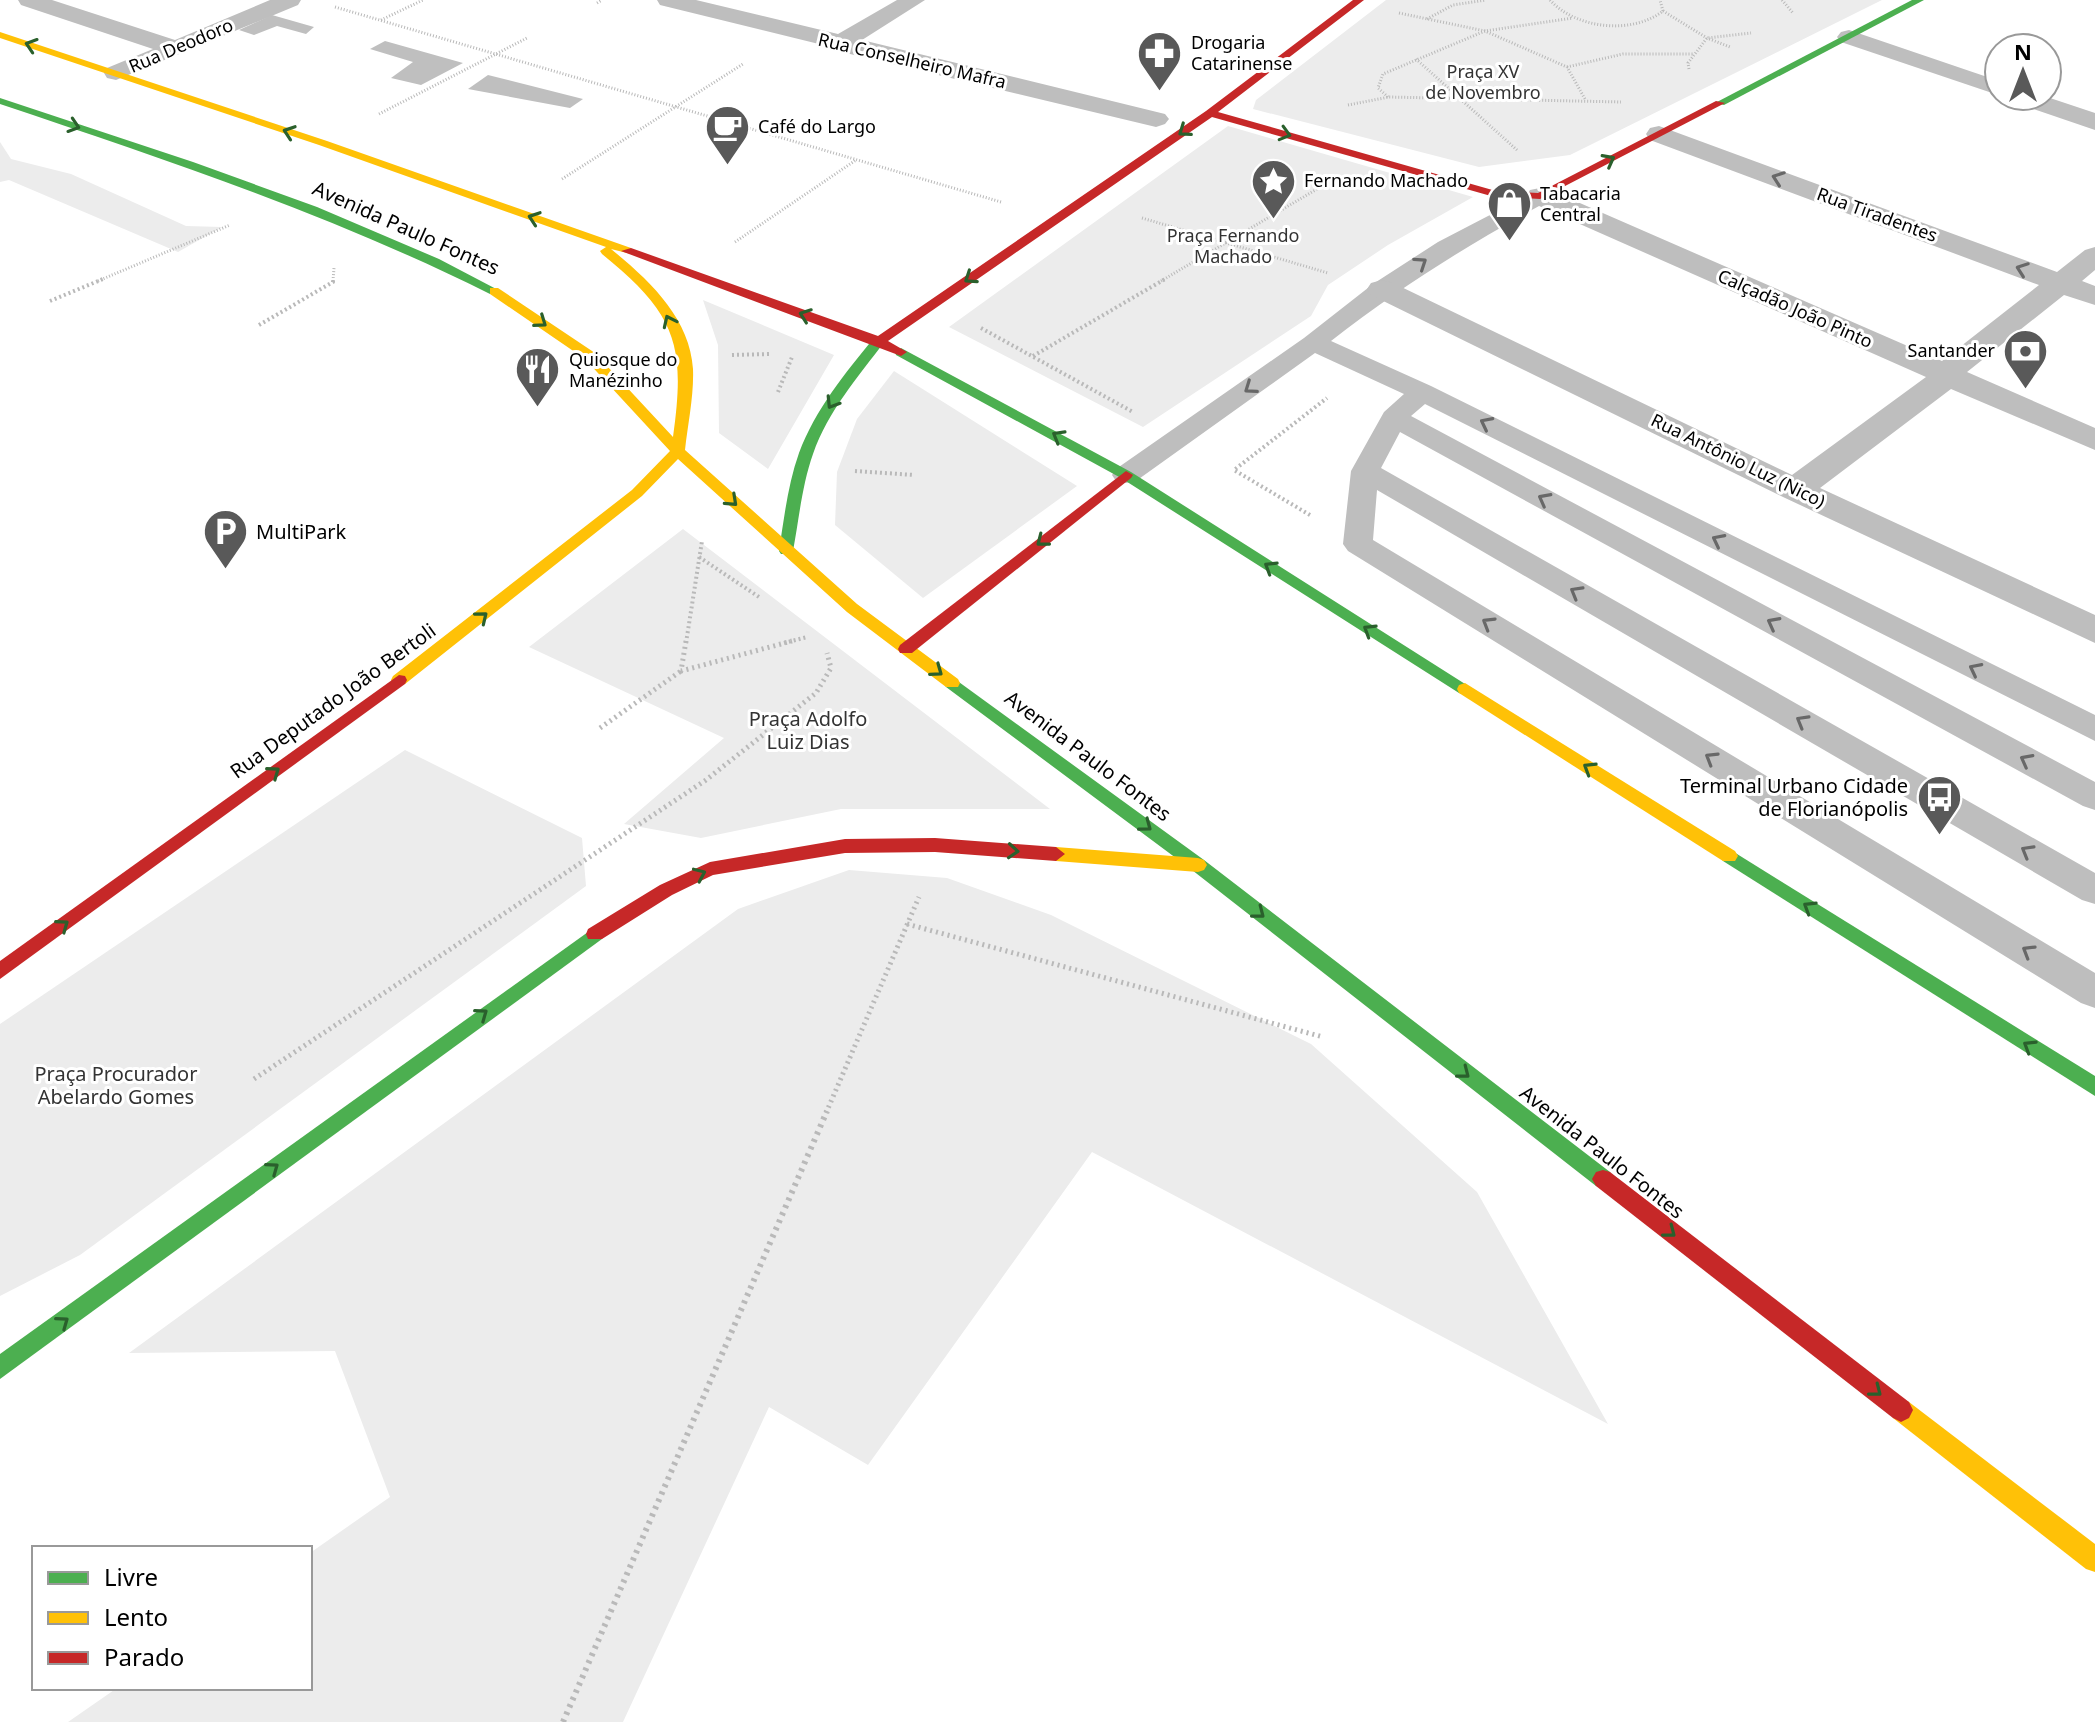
<svg xmlns="http://www.w3.org/2000/svg" width="2095" height="1722" viewBox="0 0 2095 1722" font-family="'Noto Sans',sans-serif">
	<rect width="100%" height="100%" fill="#fff"/>
	<g fill="#ececec">
		<polygon points="1386,0 1882,0 1570,155 1479,167 1253,109 1256,100"/>
		<polygon points="1228,126 1473,197 1388,245 1328,285 1311,316 1143,427 949,327"/>
		<polygon points="0,142 11,159 71,174 186,226 222,227 178,252 9,180 0,182"/>
		<polygon points="703,300 834,355 768,469 719,433 718,345"/>
		<polygon points="894,371 1077,486 923,598 835,525 837,472 857,419"/>
		<polygon points="683,529 1050,809 841,809 701,838 624,824 724,738 529,647"/>
		<polygon points="405,750 582,838 586,886 80,1255 0,1296 0,1024"/>
		<polygon points="849,870 947,878 1051,915 1311,1044 1477,1192 1608,1424 1092,1152 868,1465 769,1407 623,1722 68,1722 117,1688 310,1688 310,1553 390,1497 335,1351 129,1353 738,909"/>
	</g>
	<g fill="#bfbfbf">
		<polygon points="272,15 314,27 306,34 277,26 254,35 239,30"/>
		<polygon points="385,41 463,63 421,85 391,78 413,62 370,49"/>
		<polygon points="488,75 583,99 570,108 468,89"/>
	</g>
	<g fill="none" stroke-linecap="round" stroke-linejoin="round">
		<g stroke="#b9b9b9" stroke-width="3" stroke-dasharray="1 2" stroke-linecap="butt">
			<path d="M 1550,0 C 1576,29 1632,35 1663,11 L 1660,0"/>
			<polyline points="1782,0 1793,13"/>
			<polyline points="597,3 602,0"/>
			<polyline points="335,7 1001,202"/>
			<polyline points="1663,11 1707,38 1730,47"/>
			<polyline points="1399,13 1485,31 1567,67 1585,99"/>
			<polyline points="1427,19 1453,5 1486,0"/>
			<polyline points="381,20 423,0"/>
			<polyline points="1416,59 1517,150"/>
			<polyline points="1567,67 1623,54 1694,54"/>
			<polyline points="1689,69 1688,63 1707,38 1751,33"/>
			<polyline points="1388,97 1378,88 1383,74 1485,31 1573,18"/>
			<polyline points="1348,105 1389,97 1621,102"/>
			<polyline points="379,114 527,38"/>
			<polyline points="562,179 743,64"/>
			<polyline points="1142,218 1328,273"/>
			<polyline points="735,242 856,160"/>
			<polyline points="98,281 230,225"/>
			<polyline points="333,281 334,268"/>
			<polyline points="1161,281 1317,189"/>
		</g>
		<g stroke="#b9b9b9" stroke-width="4" stroke-dasharray="2 3" stroke-linecap="butt">
			<polyline points="50,301 103,279"/>
			<polyline points="259,325 333,282 333,279"/>
			<polyline points="981,328 1133,412"/>
			<polyline points="732,355 770,354"/>
			<polyline points="1033,356 1165,279"/>
			<polyline points="778,392 792,357"/>
			<polyline points="855,471 914,475"/>
			<polyline points="1310,515 1234,470 1327,398"/>
			<polyline points="699,557 759,597"/>
			<polyline points="686,643 702,541"/>
			<polyline points="784,643 807,637"/>
		</g>
		<g stroke="#b9b9b9" stroke-width="5" stroke-dasharray="2 4" stroke-linecap="butt">
			<polyline points="686,641 681,671 792,641"/>
			<polyline points="600,728 681,671"/>
			<polyline points="907,924 1323,1037"/>
			<polyline points="254,1079 706,780 816,693 831,668 827,653"/>
			<polyline points="826,1113 919,897"/>
		</g>
		<polyline stroke="#b9b9b9" stroke-width="6" stroke-dasharray="3 5" stroke-linecap="butt" points="563,1722 827,1111"/>
		<path fill="#bebebe" fill-rule="evenodd" d="M 1540,189 L 1548,191 L 1551,196 L 1548,201 C 1468,245 1403,285 1331,341 L 1431,386 L 2095,715 L 2095,741 L 1425,404 L 1411,416 L 2095,782 L 2095,810 L 2083,806 L 1400,432 L 1381,468 L 2095,873 L 2095,904 L 2082,900 L 1377,490 L 1373,540 L 2095,973 L 2095,1008 L 2081,1003 L 1348,551 L 1343,544 L 1351,471 L 1384,412 L 1404,394 L 1315,353 L 1136,481 L 1126,483 L 1116,481 L 1112,475 L 1116,469 L 1304,338 L 1373,284 L 1438,242 Z"/>
		<g fill="#bebebe" fill-rule="evenodd">
			<polygon points="18,0 52,0 175,40 270,0 301,0 298,5 116,80 107,78 104,73 107,68 153,49 21,5"/>
			<polygon points="657,0 696,0 838,34 897,0 925,0 862,40 1165,114 1169,119 1165,124 1156,127 829,49 827,46 660,5"/>
			<polygon points="1849,30 1999,81 2001,96 1841,42 1837,37 1841,32"/>
			<polygon points="2006,96 2044,96 2095,113 2095,130 2010,101"/>
			<polygon points="1659,126 2057,272 2085,250 2095,247 2095,270 2082,281 2095,286 2095,305 2064,295 1967,372 2095,428 2095,450 1951,389 1820,488 2095,615 2095,643 1783,497 1371,295 1367,289 1371,283 1382,280 1393,283 1792,475 1926,377 1530,202 1526,196 1530,190 1540,188 1550,190 1942,361 2039,285 1650,140 1646,134 1650,128"/>
		</g>
		<g fill="#4caf50" fill-rule="evenodd">
			<polygon points="1912,0 1924,0 1724,105 1715,103"/>
			<path d="M 0,98 L 193,162 L 317,207 L 439,259 L 500,291 L 490,294 C 332,215 167,160 0,104 Z"/>
			<path d="M 879,337 L 885,341 C 858,377 828,411 813,454 C 802,485 799,519 793,551 L 791,554 L 781,554 L 779,551 C 784,518 788,484 799,453 C 815,410 845,373 874,338 Z"/>
			<polygon points="901,348 1131,472 1473,689 1465,695 1459,693 1121,478 896,355 895,352"/>
			<polygon points="952,677 1204,860 1610,1172 1614,1179 1610,1186 1603,1188 1596,1186 1192,870 946,687 944,683"/>
			<polygon points="1729,849 2095,1076 2095,1096 1723,861 1720,856"/>
			<polygon points="595,927 602,929 604,934 602,939 0,1379 0,1354"/>
		</g>
		<g fill="#ffc107" fill-rule="evenodd">
			<path d="M 0,32 L 327,141 L 631,248 L 631,254 L 611,249 C 649,280 690,318 693,369 C 694,396 688,423 685,450 L 857,604 L 958,679 L 960,683 L 958,687 L 946,687 L 847,612 L 678,459 L 642,496 L 405,684 L 393,684 L 391,680 L 393,676 L 632,490 L 670,451 L 585,359 L 490,294 L 490,288 L 498,288 L 595,353 L 673,437 C 686,344 676,314 602,254 L 600,251 L 606,247 L 319,145 L 0,38 Z"/>
			<polygon points="1465,683 1735,851 1738,856 1735,861 1723,861 1459,693 1457,689 1459,685"/>
			<polygon points="1056,847 1198,858 1204,860 1207,865 1204,870 1198,872 1056,861 1047,854"/>
			<polygon points="1901,1398 1909,1402 2095,1544 2095,1572 2086,1569 1893,1418 1889,1410 1893,1402"/>
		</g>
		<g fill="#c62828" fill-rule="evenodd">
			<polygon points="1353,0 1364,0 1218,112 1496,191 1538,193 1716,101 1725,103 1540,199 1491,196 1212,117 888,341 907,352 901,356 621,251 631,248 878,336 1206,111"/>
			<polygon points="1126,471 1133,475 1131,478 912,653 900,653 898,649 900,645"/>
			<polygon points="399,675 405,676 407,680 405,684 0,979 0,961"/>
			<polygon points="935,838 1056,847 1065,854 1056,861 935,852 845,853 713,875 672,895 602,939 588,939 586,934 588,929 660,885 710,862 845,839"/>
			<polygon points="1603,1170 1610,1172 1909,1402 1913,1410 1909,1418 1901,1422 1893,1418 1596,1186 1592,1179 1596,1172"/>
		</g>
	</g>
	<defs><path id="oneway-chevron" d="M-2-3.5L2.5 0L-2 3.5" fill="none" stroke-width="1.6" stroke-linecap="round" stroke-linejoin="round" transform="scale(2)"/></defs>
	<g stroke="#2a602c">
		<use href="#oneway-chevron" transform="translate(31 45) rotate(-162)"/>
		<use href="#oneway-chevron" transform="translate(74 126) rotate(18)"/>
		<use href="#oneway-chevron" transform="translate(1184 131) rotate(145)"/>
		<use href="#oneway-chevron" transform="translate(289 132) rotate(-161)"/>
		<use href="#oneway-chevron" transform="translate(1285 134) rotate(16)"/>
		<use href="#oneway-chevron" transform="translate(1609 160) rotate(-28)"/>
		<use href="#oneway-chevron" transform="translate(534 218) rotate(-161)"/>
		<use href="#oneway-chevron" transform="translate(970 278) rotate(146)"/>
		<use href="#oneway-chevron" transform="translate(805 315) rotate(-160)"/>
		<use href="#oneway-chevron" transform="translate(669 321) rotate(-115)"/>
		<use href="#oneway-chevron" transform="translate(541 322) rotate(35)"/>
		<use href="#oneway-chevron" transform="translate(832 403) rotate(122)"/>
		<use href="#oneway-chevron" transform="translate(1058 436) rotate(-150)"/>
		<use href="#oneway-chevron" transform="translate(732 501) rotate(43)"/>
		<use href="#oneway-chevron" transform="translate(1042 541) rotate(142)"/>
		<use href="#oneway-chevron" transform="translate(1270 567) rotate(-148)"/>
		<use href="#oneway-chevron" transform="translate(482 617) rotate(-39)"/>
		<use href="#oneway-chevron" transform="translate(1369 630) rotate(-148)"/>
		<use href="#oneway-chevron" transform="translate(937 671) rotate(36)"/>
		<use href="#oneway-chevron" transform="translate(1589 768) rotate(-148)"/>
		<use href="#oneway-chevron" transform="translate(274 772) rotate(-36)"/>
		<use href="#oneway-chevron" transform="translate(1146 826) rotate(37)"/>
		<use href="#oneway-chevron" transform="translate(1013 851) rotate(4)"/>
		<use href="#oneway-chevron" transform="translate(700 874) rotate(-24)"/>
		<use href="#oneway-chevron" transform="translate(1809 907) rotate(-148)"/>
		<use href="#oneway-chevron" transform="translate(1259 913) rotate(38)"/>
		<use href="#oneway-chevron" transform="translate(63 925) rotate(-36)"/>
		<use href="#oneway-chevron" transform="translate(482 1014) rotate(-36)"/>
		<use href="#oneway-chevron" transform="translate(2029 1046) rotate(-148)"/>
		<use href="#oneway-chevron" transform="translate(1464 1073) rotate(38)"/>
		<use href="#oneway-chevron" transform="translate(273 1168) rotate(-36)"/>
		<use href="#oneway-chevron" transform="translate(1670 1232) rotate(38)"/>
		<use href="#oneway-chevron" transform="translate(63 1322) rotate(-36)"/>
		<use href="#oneway-chevron" transform="translate(1876 1391) rotate(38)"/>
	</g>
	<g stroke="#686868">
		<use href="#oneway-chevron" transform="translate(1778 178) rotate(-160)"/>
		<use href="#oneway-chevron" transform="translate(1421 263) rotate(-34)"/>
		<use href="#oneway-chevron" transform="translate(2022 269) rotate(-160)"/>
		<use href="#oneway-chevron" transform="translate(1250 388) rotate(145)"/>
		<use href="#oneway-chevron" transform="translate(1486 423) rotate(-153)"/>
		<use href="#oneway-chevron" transform="translate(1544 499) rotate(-152)"/>
		<use href="#oneway-chevron" transform="translate(1718 540) rotate(-153)"/>
		<use href="#oneway-chevron" transform="translate(1576 592) rotate(-150)"/>
		<use href="#oneway-chevron" transform="translate(1488 623) rotate(-149)"/>
		<use href="#oneway-chevron" transform="translate(1773 623) rotate(-152)"/>
		<use href="#oneway-chevron" transform="translate(1975 669) rotate(-153)"/>
		<use href="#oneway-chevron" transform="translate(1802 721) rotate(-150)"/>
		<use href="#oneway-chevron" transform="translate(1711 758) rotate(-149)"/>
		<use href="#oneway-chevron" transform="translate(2026 760) rotate(-152)"/>
		<use href="#oneway-chevron" transform="translate(2027 851) rotate(-150)"/>
		<use href="#oneway-chevron" transform="translate(2028 951) rotate(-149)"/>
	</g>
	<defs>
		<symbol id="pharmacy-pin" viewBox="-11 -11 22 30"><path d="M0 17L-7.5 6A9.5 9.5 0 1 1 7.5 6Z" fill="#595959" stroke="#fff"/><path d="M-2-6h4v4h4v4h-4v4h-4v-4h-4v-4h4Z" fill="#fff"/></symbol>
		<symbol id="cafe-pin" viewBox="-11 -11 22 30"><path d="M0 17L-7.5 6A9.5 9.5 0 1 1 7.5 6Z" fill="#595959" stroke="#fff"/><path d="M-5.5-4.5H6V0H3Q3 3.5 0 3.5H-2.5Q-5.5 3.5-5.5 0ZM3-3.2v2h1.7v-2ZM-6 4.5H4V6H-6Z" fill="#fff"/></symbol>
		<symbol id="sight-pin" viewBox="-11 -11 22 30"><path d="M0 17L-7.5 6A9.5 9.5 0 1 1 7.5 6Z" fill="#595959" stroke="#fff"/><path d="M0-6L1.8-2.2L6-1.7L2.9 1.2L3.7 5.4L0 3.3L-3.7 5.4L-2.9 1.2L-6-1.7L-1.8-2.2Z" fill="#fff"/></symbol>
		<symbol id="shop-pin" viewBox="-11 -11 22 30"><path d="M0 17L-7.5 6A9.5 9.5 0 1 1 7.5 6Z" fill="#595959" stroke="#fff"/><path d="M-5-2.5h2.3a2.7 3.5 0 0 1 5.4 0H5L5.5 6h-11ZM-1.5-2.5h3a1.5 2.3 0 0 0-3 0Z" fill="#fff"/></symbol>
		<symbol id="bank-pin" viewBox="-11 -11 22 30"><path d="M0 17L-7.5 6A9.5 9.5 0 1 1 7.5 6Z" fill="#595959" stroke="#fff"/><path d="M-6-4H6V4H-6ZM0-2.3a2.3 2.3 0 1 0 0 4.6a2.3 2.3 0 1 0 0-4.6Z" fill="#fff"/></symbol>
		<symbol id="restaurant-pin" viewBox="-11 -11 22 30"><path d="M0 17L-7.5 6A9.5 9.5 0 1 1 7.5 6Z" fill="#595959" stroke="#fff"/><path d="M-5-6h1v4h1v-4h1v4h1v-4h1v5L-1.5 .5V6h-2V.5L-5-1ZM5-6V6H3V1.5H1.5Q1.5-4 5-6Z" fill="#fff"/></symbol>
		<symbol id="parking-pin" viewBox="-11 -11 22 30"><path d="M0 17L-7.5 6A9.5 9.5 0 1 1 7.5 6Z" fill="#595959" stroke="#fff"/><path d="M-3.5-5.5H1a3.5 3.5 0 0 1 0 7H-1V5.5H-3.5ZM-1-3.4V-.6H.8a1.4 1.4 0 0 0 0-2.8Z" fill="#fff"/></symbol>
		<symbol id="bus-pin" viewBox="-11 -11 22 30"><path d="M0 17L-7.5 6A9.5 9.5 0 1 1 7.5 6Z" fill="#595959" stroke="#fff"/><path d="M-5-6H5V4H4V6H2V4H-2V6H-4V4H-5ZM-3.5-4V0h7V-4ZM-3.5 1.2v1.5H-2V1.2ZM2 1.2v1.5H3.5V1.2Z" fill="#fff"/></symbol>
	</defs>
	<g fill-rule="evenodd">
		<use href="#pharmacy-pin" x="1134" y="28" width="51" height="69"/>
		<use href="#cafe-pin" x="702" y="102" width="51" height="69"/>
		<use href="#sight-pin" x="1248" y="156" width="51" height="69"/>
		<use href="#shop-pin" x="1484" y="178" width="51" height="69"/>
		<use href="#bank-pin" x="2000" y="326" width="51" height="69"/>
		<use href="#restaurant-pin" x="512" y="344" width="51" height="69"/>
		<use href="#parking-pin" x="200" y="506" width="51" height="69"/>
		<use href="#bus-pin" x="1914" y="772" width="51" height="69"/>
	</g>
	<g text-anchor="middle" stroke-width="6" stroke-linejoin="round" paint-order="stroke">
		<g font-size="18" fill="#000" stroke="#fff" text-anchor="start">
			<text x="1191" y="49">Drogaria<tspan x="1191" dy="21">Catarinense</tspan></text>
			<text x="758" y="133">Café do Largo</text>
			<text x="1304" y="187">Fernando Machado</text>
			<text x="1540" y="200">Tabacaria<tspan x="1540" dy="21">Central</tspan></text>
			<text x="1995" y="357" text-anchor="end">Santander</text>
			<text x="569" y="366">Quiosque do<tspan x="569" dy="21">Manézinho</tspan></text>
		</g>
		<g font-size="18" fill="#000" stroke="#fff">
			<text transform="translate(181 46) rotate(-23)" y="6">Rua Deodoro</text>
			<text transform="translate(912 61) rotate(13)" y="6">Rua Conselheiro Mafra</text>
			<text transform="translate(1877 215) rotate(20)" y="6">Rua Tiradentes</text>
			<text transform="translate(1795 309) rotate(24)" y="6">Calçadão João Pinto</text>
			<text transform="translate(1738 461) rotate(26)" y="6">Rua Antônio Luz (Nico)</text>
		</g>
		<g font-size="18" fill="#333" stroke="#fff">
			<text x="1483" y="78">Praça XV<tspan x="1483" dy="21">de Novembro</tspan></text>
			<text x="1233" y="242">Praça Fernando<tspan x="1233" dy="21">Machado</tspan></text>
		</g>
		<g font-size="20" fill="#000" stroke="#fff">
			<text transform="translate(406 228) rotate(24)" y="7">Avenida Paulo Fontes</text>
			<text transform="translate(333 701) rotate(-36)" y="7">Rua Deputado João Bertoli</text>
			<text transform="translate(1088 756) rotate(37)" y="7">Avenida Paulo Fontes</text>
			<text transform="translate(1602 1152) rotate(38)" y="7">Avenida Paulo Fontes</text>
		</g>
		<g font-size="20" fill="#000" stroke="#fff" text-anchor="start">
			<text x="256" y="539">MultiPark</text>
			<text x="1908" y="793" text-anchor="end">Terminal Urbano Cidade<tspan x="1908" dy="23">de Florianópolis</tspan></text>
		</g>
		<g font-size="20" fill="#333" stroke="#fff">
			<text x="808" y="726">Praça Adolfo<tspan x="808" dy="23">Luiz Dias</tspan></text>
			<text x="116" y="1081">Praça Procurador<tspan x="116" dy="23">Abelardo Gomes</tspan></text>
		</g>
	</g>
	<rect x="32" y="1546" width="280" height="144" fill="#ffffff" stroke="#999999" stroke-width="2"/>
	<rect x="48" y="1572" width="40" height="12" fill="#4caf50" stroke="#999999" stroke-width="2"/>
	<text x="104" y="1586" font-size="24" fill="#000000">Livre</text>
	<rect x="48" y="1612" width="40" height="12" fill="#ffc107" stroke="#999999" stroke-width="2"/>
	<text x="104" y="1626" font-size="24" fill="#000000">Lento</text>
	<rect x="48" y="1652" width="40" height="12" fill="#c62828" stroke="#999999" stroke-width="2"/>
	<text x="104" y="1666" font-size="24" fill="#000000">Parado</text>
	<g transform="translate(2023 72)"><circle r="38" fill="#ffffff" stroke="#999999" stroke-width="2"/>
	<path d="M0-6L14 30L0 20L-14 30Z" fill="#595959"/>
	<text y="-12" font-size="22" font-weight="bold" text-anchor="middle" fill="#000000">N</text>
	</g>
</svg>
